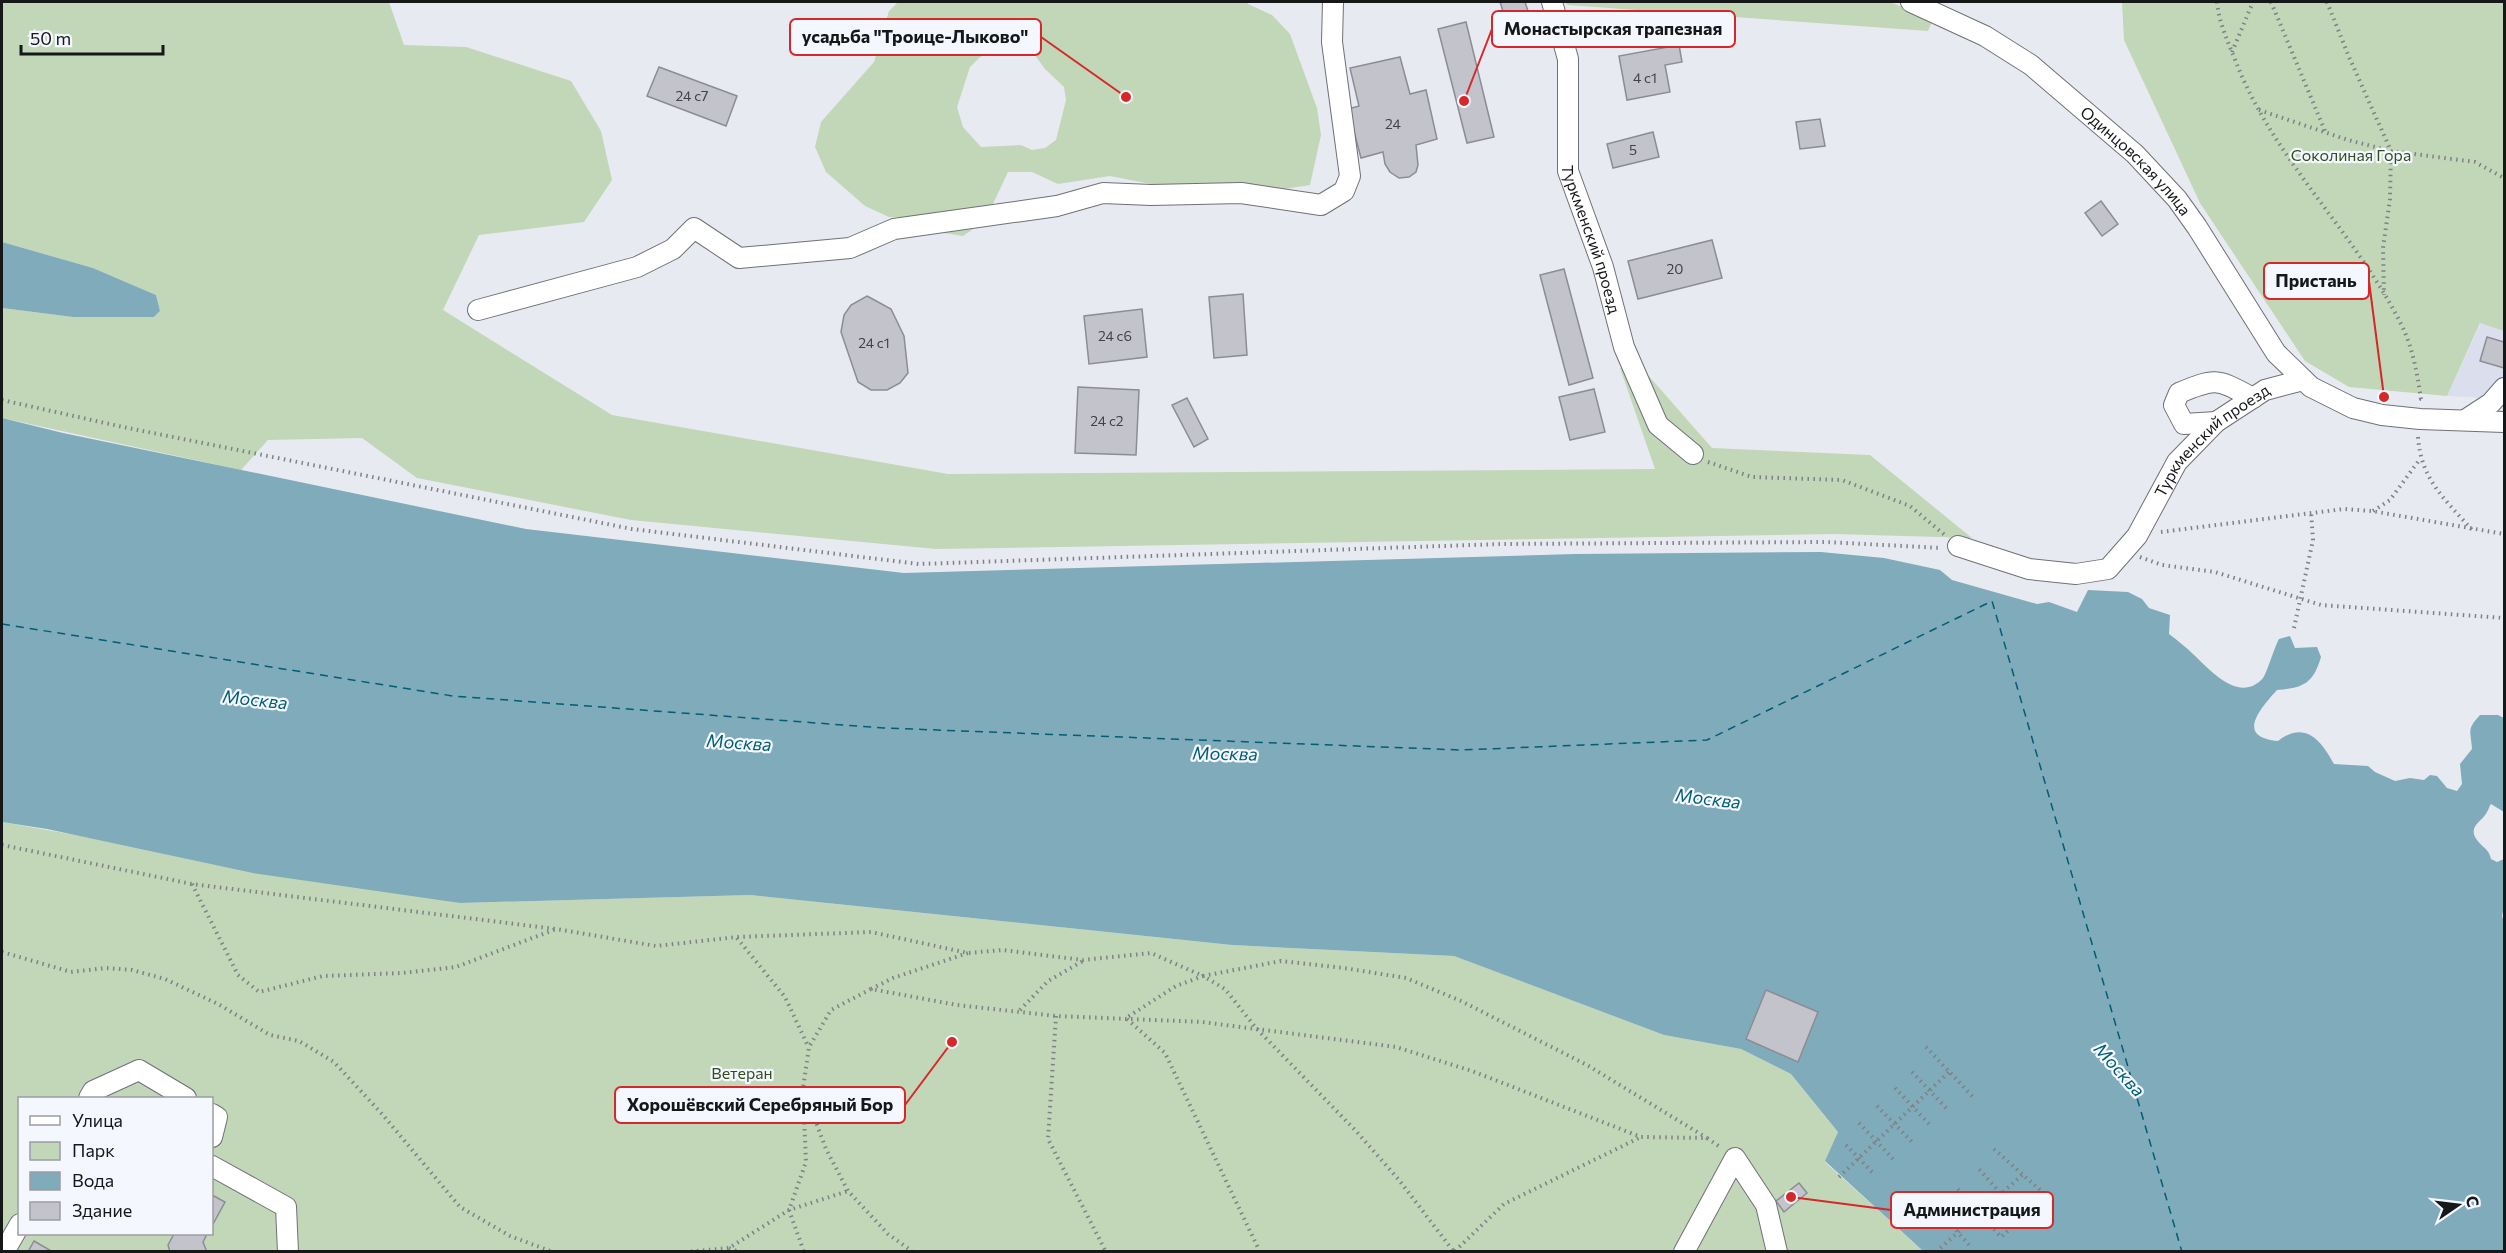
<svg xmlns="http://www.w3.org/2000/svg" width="2506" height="1253" viewBox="0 0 2506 1253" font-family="Commissioner,sans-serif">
	<rect width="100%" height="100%" fill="#e8eaf1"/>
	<polygon fill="#dbdeed" points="2481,323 2504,331 2504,399 2447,396"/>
	<g fill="#c1d7b8" fill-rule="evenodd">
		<polygon points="2,2 389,2 404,45 466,47 571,81 601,131 612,180 584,222 479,235 443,310 612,415 948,474 1655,469 1620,368 1640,366 1712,448 1870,455 1972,538 1834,534 936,549 631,520 417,478 362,438 268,440 241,470 2,418 2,308 73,317 154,317 160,311 156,295 93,268 2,242"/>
		<path d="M 898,2 L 1247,2 L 1248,4 L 1272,15 L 1290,34 L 1317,108 L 1321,135 L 1310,185 L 1284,189 L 1236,182 L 1192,192 L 1110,176 L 1058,184 L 1032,172 L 1008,172 L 985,221 L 963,236 L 938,232 L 915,217 L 889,217 L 865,206 L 826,172 L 815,147 L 821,122 L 874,62 L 889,11 ZM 1018,41 L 1029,47 L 1045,69 L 1064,87 L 1066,100 L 1056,140 L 1045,148 L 1032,150 L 1021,145 L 981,147 L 963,127 L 957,107 L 970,67 L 980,57 Z"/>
		<polygon points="1565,2 1890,2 1933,19 1928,31 1567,5"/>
		<polygon points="2122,2 2504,2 2504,331 2480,323 2447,396 2349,387 2305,361 2200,203 2124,40"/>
		<path d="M 2,822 L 460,903 L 750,895 L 1232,945 L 1454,956 L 1664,1035 L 1741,1049 L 1791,1074 L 1838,1132 L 1825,1162 L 1923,1251 L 2,1251 ZM 20,1098 L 212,1098 L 212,1234 L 20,1234 Z"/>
	</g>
	<g fill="#7fabba">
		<polygon points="2,242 93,268 156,295 160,311 154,317 73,317 2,308"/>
		<path d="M 2,418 L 63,433 L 526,529 L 904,573 L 1575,554 L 1821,552 L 1884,558 L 1940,570 L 1952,580 L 2037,604 L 2049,602 L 2077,612 L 2088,590 L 2128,592 L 2142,599 L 2149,608 L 2170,615 L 2169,634 C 2178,641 2186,647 2194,655 C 2211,671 2240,704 2263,678 C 2267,673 2274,648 2279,639 L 2290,636 L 2295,648 L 2317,647 L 2321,657 C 2313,684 2303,688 2277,690 C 2260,709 2235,737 2278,741 C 2305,720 2321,740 2334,764 L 2368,766 L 2375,772 L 2395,781 L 2410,778 L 2424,780 L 2430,775 L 2437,776 L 2447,788 L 2457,791 L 2462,784 L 2460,764 L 2472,749 C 2471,731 2466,730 2480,715 L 2498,715 L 2504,718 L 2504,812 L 2491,804 C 2489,806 2489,809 2487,812 C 2482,822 2467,826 2477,840 C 2483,848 2489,849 2491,859 L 2497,862 L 2504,859 L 2504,907 L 2502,916 L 2504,921 L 2504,1251 L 1923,1251 L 1825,1161 L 1838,1132 L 1791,1074 L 1741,1049 L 1664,1035 L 1454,956 L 1232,945 L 750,895 L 460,903 L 253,873 L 47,829 L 2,822 Z"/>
	</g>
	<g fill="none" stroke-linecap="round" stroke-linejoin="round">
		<polyline stroke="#015e74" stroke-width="1.5" stroke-dasharray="8 6" stroke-linecap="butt" points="2,624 453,696 884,728 1461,750 1707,740 1992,601 2182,1252"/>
	</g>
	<g fill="#c3c4cb" stroke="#8c8d94" stroke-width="1.5">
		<polygon points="1500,2 1525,2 1531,20 1508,27"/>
		<polygon points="1466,22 1494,137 1467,143 1438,29"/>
		<polygon points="1679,45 1682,62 1665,65 1670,92 1627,100 1619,56"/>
		<polygon points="1400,57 1410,94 1426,90 1437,139 1416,145 1418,165 1416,172 1409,177 1399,178 1390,172 1385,164 1383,152 1361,158 1348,109 1359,106 1350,68"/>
		<polygon points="659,67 737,96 726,126 647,96"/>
		<polygon points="1820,119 1825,146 1800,149 1796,122"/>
		<polygon points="1653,132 1659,157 1613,168 1607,144"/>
		<polygon points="2101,201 2118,224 2102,236 2085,213"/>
		<polygon points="1712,240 1722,278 1638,299 1628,261"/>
		<polygon points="1564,269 1593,378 1569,385 1540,275"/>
		<polygon points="1243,294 1247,355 1214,358 1209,297"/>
		<polygon points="867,296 891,309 904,336 908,373 900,383 887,390 871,390 858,382 841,332 844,315 851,305"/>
		<polygon points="1142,309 1147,357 1089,364 1084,316"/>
		<polygon points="2487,337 2504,342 2504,368 2480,361"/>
		<polygon points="1078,387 1139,390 1136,455 1075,453"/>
		<polygon points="1594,389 1605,432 1570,440 1559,397"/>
		<polygon points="1187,398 1208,439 1194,447 1172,405"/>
		<polygon points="1766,990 1818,1012 1798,1062 1746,1039"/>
		<polygon points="1799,1183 1807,1193 1784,1212 1776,1201"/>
		<polygon points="212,1195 225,1202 212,1226"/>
		<polygon points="174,1234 207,1234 203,1242 207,1252 170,1252 168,1245"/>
		<polygon points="34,1241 53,1252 28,1252"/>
	</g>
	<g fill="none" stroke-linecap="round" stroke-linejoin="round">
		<defs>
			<g id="minor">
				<path id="s1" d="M 1552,2 L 1568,59 L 1568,171 L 1603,267 L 1624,347 L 1658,425 L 1693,454"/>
				<path id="s2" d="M 1911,2 L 1985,36 L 2031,65 L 2135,154 L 2177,199 L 2197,227 L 2276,353 L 2311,387 L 2353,408 L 2382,415 L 2420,419 L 2504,422"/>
				<polyline points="478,310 637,267 673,249 694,228 739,258 850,248 894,229 1057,206 1103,193 1151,195 1241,193 1321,205 1344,191 1350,176 1332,42 1333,2"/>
				<polyline points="2465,420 2491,403 2504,388"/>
				<path d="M 2216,422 L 2184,424 L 2174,405 L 2179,393 C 2217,377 2217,379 2253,398"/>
				<path id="s3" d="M 1958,546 L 2029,569 L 2076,574 L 2108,569 L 2137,536 L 2177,462 L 2216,422 L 2265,390 L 2303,380"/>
				<polyline points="89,1098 93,1091 139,1070 186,1098"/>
				<polyline points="212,1114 217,1117 212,1137"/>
				<polyline points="212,1166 286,1207 288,1252"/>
				<polyline points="4,1252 20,1224"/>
				<polyline points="1684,1252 1735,1158 1766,1205 1777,1252"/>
			</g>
		</defs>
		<use href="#minor" stroke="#707177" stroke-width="22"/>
		<g stroke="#7f8185" stroke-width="4" stroke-dasharray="1.5 4.5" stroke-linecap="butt">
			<path d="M 2217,2 C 2219,23 2228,42 2236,62 C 2274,160 2354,231 2401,324 C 2413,348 2417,373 2421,399 L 2424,399"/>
			<polyline points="2271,2 2325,131"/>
			<polyline points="2327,2 2349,57 2391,151 2390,199 2383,248 2384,295"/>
			<polyline points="2232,52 2253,2"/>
			<polyline points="2259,110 2348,140 2391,151 2475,162 2504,178"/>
			<polyline points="2,400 123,427 632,529 919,564 1501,544 1826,542 1942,548"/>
			<path d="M 2418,437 C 2421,480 2445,499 2472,530"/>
			<polyline points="1708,462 1752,477 1842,480 1910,506 1946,536"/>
			<polyline points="2373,511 2390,500 2420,459"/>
			<polyline points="2161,532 2344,509 2372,511 2504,534"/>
			<polyline points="2140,557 2162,565 2215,572 2321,605 2504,618"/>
			<polyline points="2294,628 2313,540 2311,512"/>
			<polyline points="2,845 192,884 556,929 656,946 737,937 871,932 968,953 1002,950 1083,960 1151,953 1203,976 1281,961 1344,968 1406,978 1461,1001 1587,1065 1707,1138"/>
			<polyline points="192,884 238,975 259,992 323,976 402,973 456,967 556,929"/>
			<polyline points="737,938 785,997 808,1046"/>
			<polyline points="2,952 71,972 106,968 132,970 165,979 218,1004 270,1035 299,1041 334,1062 382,1114 460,1207 510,1236 553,1252"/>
			<polyline points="871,989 893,978 968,953"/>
			<polyline points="1020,1010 1048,981 1083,961"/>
			<polyline points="1056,1016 1048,1139 1106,1252"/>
			<polyline points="1926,1047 1973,1097"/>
			<polyline points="1912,1072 1948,1110"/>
			<polyline points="1895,1088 1930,1125"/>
			<polyline points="803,1093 806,1162 789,1210 804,1252"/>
			<polyline points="1877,1106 1913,1143"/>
			<polyline points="1859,1123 1894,1160"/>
			<polyline points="1846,1145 1873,1173"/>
			<polyline points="1994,1149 2048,1197"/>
			<polyline points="1839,1177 1949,1072"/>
			<polyline points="1958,1189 2001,1237 2022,1218 1979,1169"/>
			<polyline points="1944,1217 1971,1247"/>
			<polyline points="729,1248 739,1252"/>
			<polyline points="1455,1251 1504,1204 1641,1137"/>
			<polyline points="685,1252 729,1248 789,1210 848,1191"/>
			<polyline points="913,1252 888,1234 848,1191 826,1149 803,1088 809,1047 831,1010 871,989 957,1005 1056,1016 1202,1022 1396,1047 1472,1071 1641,1137 1707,1138 1720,1147"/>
			<polyline points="1260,1252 1165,1053 1126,1018 1176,986 1203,976 1225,989 1256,1028 1356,1131 1399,1180 1454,1252"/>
			<polyline points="1936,1252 2022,1175"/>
		</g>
		<use href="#minor" stroke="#fff" stroke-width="20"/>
	</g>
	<g text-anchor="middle" stroke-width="4.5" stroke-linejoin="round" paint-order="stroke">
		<g font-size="14" fill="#414246">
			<text x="1645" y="83">4 с1</text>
			<text x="692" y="101">24 с7</text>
			<text x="1393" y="129">24</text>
			<text x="1633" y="155">5</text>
			<text x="1675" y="274">20</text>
			<text x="1115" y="341">24 с6</text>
			<text x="874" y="348">24 с1</text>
			<text x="1107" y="426">24 с2</text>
		</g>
		<g font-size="16" fill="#2f4f20" stroke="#f5f7fe">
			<text x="2351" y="161">Соколиная Гора</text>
			<text x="742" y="1079">Ветеран</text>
		</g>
		<g font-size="16" fill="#161719" stroke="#f5f7fe">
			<text dy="6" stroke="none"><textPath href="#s2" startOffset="278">Одинцовская улица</textPath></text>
			<text dy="6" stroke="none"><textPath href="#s1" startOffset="243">Туркменский проезд</textPath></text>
			<text dy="6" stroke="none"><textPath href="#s3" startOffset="322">Туркменский проезд</textPath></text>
		</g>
		<g font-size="18" font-style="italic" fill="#015e74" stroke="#f5f7fe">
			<text transform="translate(255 700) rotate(6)" y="6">Москва</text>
			<text transform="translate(739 743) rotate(4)" y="6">Москва</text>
			<text transform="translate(1225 754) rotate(1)" y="6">Москва</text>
			<text transform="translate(1708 799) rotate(7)" y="6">Москва</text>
			<text transform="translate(2119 1070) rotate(48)" y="6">Москва</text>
		</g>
	</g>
	<path fill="none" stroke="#d62828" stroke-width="2" d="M1464 101L1492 29M1126 97L1041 37M2384 397L2369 281M952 1042L905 1105M1791 1197L1891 1210"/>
	<g fill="#d62828" stroke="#f5f7fe" stroke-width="2">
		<circle cx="1464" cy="101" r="6"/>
		<circle cx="1126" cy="97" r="6"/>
		<circle cx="2384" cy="397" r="6"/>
		<circle cx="952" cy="1042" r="6"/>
		<circle cx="1791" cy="1197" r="6"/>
	</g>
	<g fill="#f5f7fe" stroke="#d62828" stroke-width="2">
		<rect x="1492" y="11" width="243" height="36" rx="6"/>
		<rect x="790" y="19" width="251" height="36" rx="6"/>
		<rect x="2264" y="263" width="105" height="36" rx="6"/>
		<rect x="615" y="1087" width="290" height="36" rx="6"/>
		<rect x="1891" y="1192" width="162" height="36" rx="6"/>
	</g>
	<g font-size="18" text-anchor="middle" font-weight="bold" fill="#161719">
		<text x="1613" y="35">Монастырская трапезная</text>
		<text x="915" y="43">усадьба "Троице-Лыково"</text>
		<text x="2316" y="287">Пристань</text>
		<text x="760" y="1111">Хорошёвский Серебряный Бор</text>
		<text x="1972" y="1216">Администрация</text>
	</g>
	<rect width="2506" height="1253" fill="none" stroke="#161719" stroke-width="6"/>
	<rect x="18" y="1097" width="195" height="138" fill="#f5f7fe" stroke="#9c9da2" stroke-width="1.5"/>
	<rect x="30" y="1116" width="30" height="9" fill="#ffffff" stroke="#9c9da2" stroke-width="1.5"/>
	<text x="72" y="1127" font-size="18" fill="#161719">Улица</text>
	<rect x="30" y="1142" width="30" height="18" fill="#c1d7b8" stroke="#9c9da2" stroke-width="1.5"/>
	<text x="72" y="1157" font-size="18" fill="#161719">Парк</text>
	<rect x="30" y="1172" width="30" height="18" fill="#7fabba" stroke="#9c9da2" stroke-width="1.5"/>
	<text x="72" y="1187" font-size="18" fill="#161719">Вода</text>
	<rect x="30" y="1202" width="30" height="18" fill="#c3c4cb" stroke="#9c9da2" stroke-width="1.5"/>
	<text x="72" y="1217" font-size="18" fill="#161719">Здание</text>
	<g transform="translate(2458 1205) rotate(76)" stroke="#f5f7fe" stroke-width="4.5" paint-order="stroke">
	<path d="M0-4.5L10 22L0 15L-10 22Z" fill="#161719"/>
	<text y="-9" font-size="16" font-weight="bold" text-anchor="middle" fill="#161719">С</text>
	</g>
	<path d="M21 45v9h142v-9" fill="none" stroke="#161719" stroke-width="3"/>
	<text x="30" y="45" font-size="18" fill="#161719" stroke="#f5f7fe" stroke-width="4.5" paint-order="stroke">50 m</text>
</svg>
